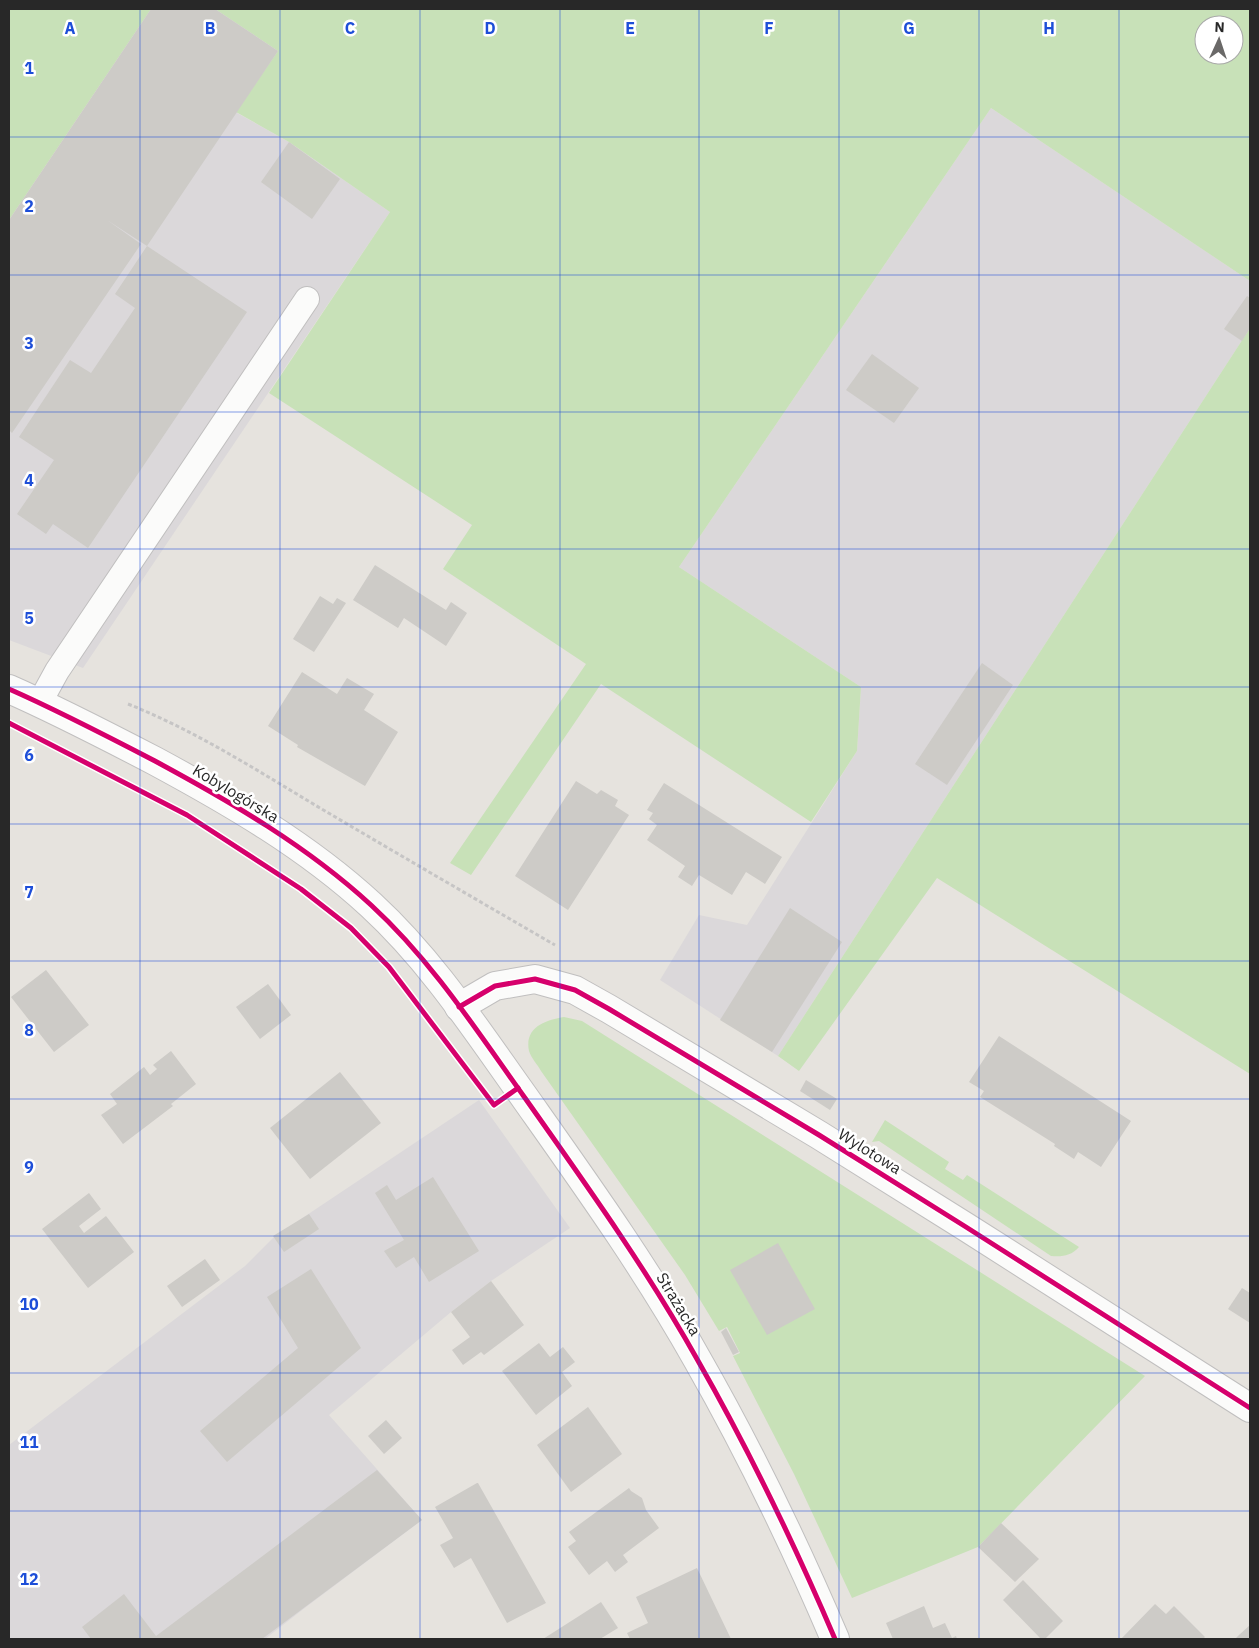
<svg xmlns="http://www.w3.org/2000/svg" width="1259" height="1648" viewBox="0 0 1259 1648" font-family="'IBM Plex Sans',sans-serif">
	<rect width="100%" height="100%" fill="#e6e3de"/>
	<g fill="#dbd8da">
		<polygon points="151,9 215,9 278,51 237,113 289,142 390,212 83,668 9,640 9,221"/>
		<polygon points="991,108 1250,281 1250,328 778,1056 660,980 699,915 747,925 857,751 861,687 679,567"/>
		<polygon points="479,1100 570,1228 491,1281 451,1312 329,1415 422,1520 306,1607 265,1639 9,1639 9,1445 245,1266 274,1237"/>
	</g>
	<g fill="#c8e1b8" fill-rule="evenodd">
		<polygon points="9,9 151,9 9,220"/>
		<path d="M 215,9 L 1250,9 L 1250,281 L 991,108 L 679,567 L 861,687 L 857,751 L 811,822 L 601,684 L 471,875 L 450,863 L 586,664 L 443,569 L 472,525 L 269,393 L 390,212 L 289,142 L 236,112 L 278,51 ZM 1204,25 L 1234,25 L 1234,55 L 1204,55 Z"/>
		<polygon points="1250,328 1250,1074 937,878 799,1071 778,1056"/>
		<path d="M 564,1017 L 582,1021 L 1145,1376 L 978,1547 L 852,1598 L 794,1474 L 733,1356 L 740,1353 L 727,1327 L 719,1331 L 685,1275 L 541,1071 C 538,1065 531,1058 529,1051 C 524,1027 546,1020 564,1017 Z"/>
		<path d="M 885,1120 L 949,1162 L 945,1169 L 963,1180 L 967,1175 L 1079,1247 C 1071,1256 1062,1257 1051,1256 L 879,1141 L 872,1142 Z"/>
	</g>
	<g fill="#cdcbc7">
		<polygon points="151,9 215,9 278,51 147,246 107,220 141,244 12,433 9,430 9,220"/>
		<polygon points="289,142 340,179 312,219 261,182"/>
		<polygon points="147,246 247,312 88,548 53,524 46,534 17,514 54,460 19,437 70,360 91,373 135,308 115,294"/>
		<polygon points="1247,296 1250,298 1250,328 1242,341 1224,329"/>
		<polygon points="872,354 919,388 894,423 846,390"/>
		<polygon points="375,565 446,610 451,602 467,613 446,646 404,618 398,628 353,600"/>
		<polygon points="320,596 333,604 337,598 346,603 314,652 293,639"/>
		<polygon points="982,663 1013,685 947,785 915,764"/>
		<polygon points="302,672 337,694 347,678 374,694 364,710 398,732 365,786 297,747 298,745 268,726"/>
		<polygon points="576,781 597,794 601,790 618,800 615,806 629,815 568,910 515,876"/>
		<polygon points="664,783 782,857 765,884 746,872 732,895 699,875 692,886 678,877 685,866 647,840 657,825 649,819 653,813 647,810"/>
		<polygon points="790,908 842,942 772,1052 720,1020"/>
		<polygon points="46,970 89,1025 54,1052 11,997"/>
		<polygon points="268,984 291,1015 260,1039 236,1007"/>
		<polygon points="999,1036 1131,1121 1101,1167 1078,1152 1074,1159 1054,1146 1055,1144 980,1097 984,1091 969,1082"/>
		<polygon points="171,1051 196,1084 171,1104 173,1106 123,1144 101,1115 117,1104 110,1094 144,1067 150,1075 157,1069 153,1065"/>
		<polygon points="340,1072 381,1123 310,1179 270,1128"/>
		<polygon points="806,1080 837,1099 830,1110 800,1091"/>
		<polygon points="433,1177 479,1251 429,1282 414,1257 396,1268 384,1251 404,1240 375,1193 387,1185 396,1200"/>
		<polygon points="89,1193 101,1209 79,1226 84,1233 106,1216 134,1252 88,1288 42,1229"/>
		<polygon points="309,1214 319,1229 284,1252 273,1236"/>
		<polygon points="778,1243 815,1309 767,1335 730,1270"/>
		<polygon points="205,1259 220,1280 182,1307 167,1286"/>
		<polygon points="311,1269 361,1348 227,1462 200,1431 298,1348 267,1297"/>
		<polygon points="491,1281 524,1325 484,1355 481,1352 463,1365 452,1350 470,1337 451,1312"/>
		<polygon points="1242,1288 1250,1293 1250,1323 1228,1309"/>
		<polygon points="726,1328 739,1352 733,1355 721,1332"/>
		<polygon points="539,1343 550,1357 563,1347 575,1362 562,1372 572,1386 536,1415 502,1371"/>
		<polygon points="588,1407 622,1454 571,1492 537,1445"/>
		<polygon points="386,1420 402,1438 384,1454 368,1436"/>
		<polygon points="377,1470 422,1520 262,1639 91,1639 82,1627 124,1594 156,1636"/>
		<polygon points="477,1483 478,1483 546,1603 507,1623 471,1558 454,1568 440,1545 453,1538 435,1507"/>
		<polygon points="629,1488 631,1491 642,1498 646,1510 659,1528 623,1555 628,1562 615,1572 607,1561 589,1575 568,1547 576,1541 569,1532"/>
		<polygon points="1001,1523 1039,1559 1015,1582 978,1547"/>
		<polygon points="697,1568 731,1639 630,1639 627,1633 648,1623 636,1597"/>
		<polygon points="1023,1580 1063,1621 1045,1639 1041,1639 1003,1600"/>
		<polygon points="601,1602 618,1628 600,1639 543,1639"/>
		<polygon points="1155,1604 1166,1614 1174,1606 1205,1637 1203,1639 1121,1639"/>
		<polygon points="924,1606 933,1628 945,1623 952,1638 956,1636 957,1639 893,1639 886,1623"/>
		<polygon points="1250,1625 1250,1639 1235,1639 1239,1635"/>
	</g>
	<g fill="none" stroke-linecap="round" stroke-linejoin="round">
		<defs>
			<polyline id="service" points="40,702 57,671 307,299"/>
			<g id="tertiary">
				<path d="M 9,689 C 59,711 107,736 155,761 C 231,802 307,846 371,905 C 432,961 477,1031 525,1098 C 585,1183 646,1268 697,1359 C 749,1450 794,1543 835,1639"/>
				<polyline points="459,1007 495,986 535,979 575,990 609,1009 819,1135 966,1227 1250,1408"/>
			</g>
		</defs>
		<use href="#service" stroke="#c0bfbf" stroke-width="26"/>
		<use href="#tertiary" stroke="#c0bfbf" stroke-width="30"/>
		<path stroke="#c6c5c5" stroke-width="3" stroke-dasharray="4 2.5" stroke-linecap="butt" d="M 128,704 C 196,731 258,771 320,808 C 398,854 477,900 555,945"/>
		<use href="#service" stroke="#fbfbfa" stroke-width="24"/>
		<use href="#tertiary" stroke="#fbfbfa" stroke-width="28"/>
		<defs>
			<g id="cycleway">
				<path d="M 9,689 C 59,711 107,736 155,761 C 231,802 307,846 371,905 C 432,961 477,1031 525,1098 C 585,1183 646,1268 697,1359 C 749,1450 794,1543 835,1639"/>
				<polyline points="9,723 187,815 301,889 351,928 389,967 494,1105 518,1088"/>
				<polyline points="459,1007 495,986 535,979 575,990 609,1009 819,1135 966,1227 1250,1408"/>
			</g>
		</defs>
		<use href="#cycleway" stroke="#fff" stroke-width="8"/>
		<use href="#cycleway" stroke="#d6006c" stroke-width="5"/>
	</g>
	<path fill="none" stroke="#1d4ed8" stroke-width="1" stroke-opacity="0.55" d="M 140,9 L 140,1639M 280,9 L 280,1639M 420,9 L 420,1639M 560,9 L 560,1639M 699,9 L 699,1639M 839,9 L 839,1639M 979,9 L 979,1639M 1119,9 L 1119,1639M 9,137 L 1250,137M 9,275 L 1250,275M 9,412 L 1250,412M 9,549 L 1250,549M 9,687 L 1250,687M 9,824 L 1250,824M 9,961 L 1250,961M 9,1099 L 1250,1099M 9,1236 L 1250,1236M 9,1373 L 1250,1373M 9,1511 L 1250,1511"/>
	<g text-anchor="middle" stroke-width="5" stroke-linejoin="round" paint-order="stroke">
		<g font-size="16" fill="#282828" stroke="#fff">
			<text transform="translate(236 793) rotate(31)" y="6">Kobylogórska</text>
			<text transform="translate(870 1151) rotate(32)" y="6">Wylotowa</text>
			<text transform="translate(679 1304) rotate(59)" y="6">Strażacka</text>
		</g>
	</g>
	<g font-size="16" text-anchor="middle" font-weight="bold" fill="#1d4ed8" stroke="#fff" stroke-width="5" stroke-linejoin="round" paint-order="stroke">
		<text x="70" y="34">A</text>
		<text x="210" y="34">B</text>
		<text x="350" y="34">C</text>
		<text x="490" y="34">D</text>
		<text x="630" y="34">E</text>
		<text x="769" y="34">F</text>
		<text x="909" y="34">G</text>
		<text x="1049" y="34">H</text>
		<text x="29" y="74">1</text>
		<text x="29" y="212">2</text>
		<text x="29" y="349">3</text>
		<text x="29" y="486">4</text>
		<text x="29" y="624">5</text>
		<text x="29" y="761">6</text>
		<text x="29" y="898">7</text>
		<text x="29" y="1036">8</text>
		<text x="29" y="1173">9</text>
		<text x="29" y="1310">10</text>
		<text x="29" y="1448">11</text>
		<text x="29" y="1585">12</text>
	</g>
	<rect width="1259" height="1648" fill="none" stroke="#282828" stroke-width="20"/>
	<g transform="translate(1219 40) rotate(3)"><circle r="24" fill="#ffffff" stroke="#a9a9a9"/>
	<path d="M0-4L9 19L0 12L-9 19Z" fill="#6a6968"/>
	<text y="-8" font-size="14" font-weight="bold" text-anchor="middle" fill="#282828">N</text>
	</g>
</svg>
